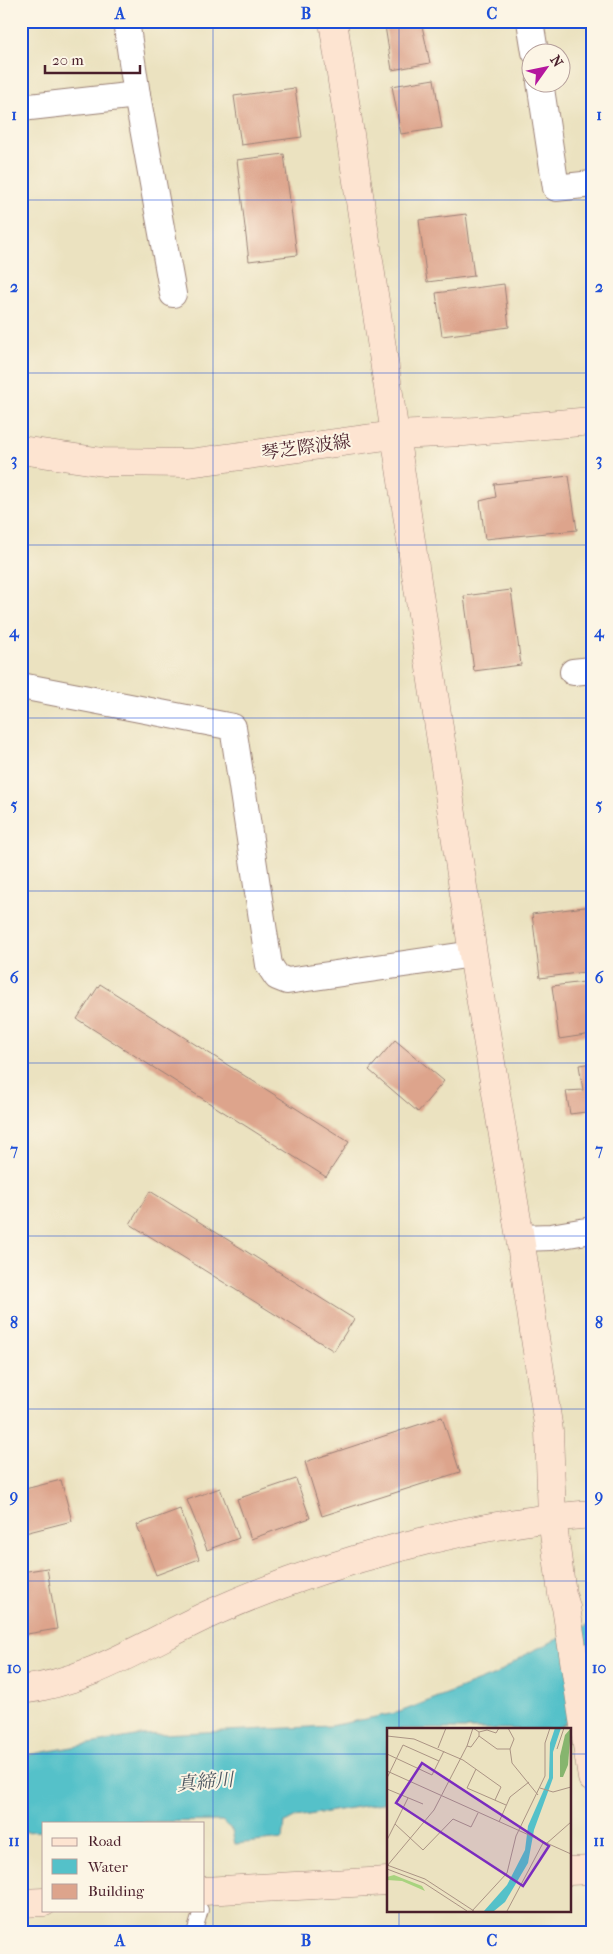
<svg xmlns="http://www.w3.org/2000/svg" width="613" height="1954" viewBox="0 0 613 1954" font-family="'IM FELL French Canon','Noto Serif JP',serif">
	<rect width="100%" height="100%" fill="#fcf5e5"/>
	<filter id="ink" filterUnits="userSpaceOnUse"><feTurbulence type="fractalNoise" baseFrequency=".02" numOctaves="2"/><feDisplacementMap in="SourceGraphic" scale="10" xChannelSelector="R" yChannelSelector="G"/><feConvolveMatrix kernelMatrix="1 2 1 2 8 2 1 2 1" color-interpolation-filters="sRGB"/></filter>
	<filter id="wash" filterUnits="userSpaceOnUse"><feTurbulence type="fractalNoise" baseFrequency=".0096" numOctaves="4" result="noise"/><feDisplacementMap in="SourceGraphic" scale="20" xChannelSelector="R" yChannelSelector="G"/><feGaussianBlur stdDeviation="1.12" result="paint"/><feColorMatrix in="noise" values="0 0 0 0 0 0 0 0 0 0 0 0 0 0 0 0 0 1.4 0 .05"/><feComposite in="paint" operator="in"/></filter>
	<g filter="url(#wash)">
		<rect width="100%" height="100%" fill="#ebe2c0"/>
		<polygon fill="#54c1c9" stroke="#4f707a" points="592,1623 592,1709 555,1729 388,1729 388,1802 296,1817 285,1823 283,1839 235,1844 232,1830 222,1821 44,1823 44,1831 21,1832 21,1756 141,1735 331,1726 400,1712 495,1675 528,1653"/>
		<g id="blocks">
			<g fill="#dda48c">
				<polygon points="421,21 430,63 392,70 385,26"/>
				<polygon points="434,79 442,128 401,134 392,86"/>
				<polygon points="295,88 302,137 241,145 234,96"/>
				<polygon points="284,154 297,255 249,261 237,160"/>
				<polygon points="466,214 474,276 427,282 419,220"/>
				<polygon points="504,284 509,327 442,336 436,293"/>
				<polygon points="569,476 577,530 485,539 480,501 496,497 494,484"/>
				<polygon points="511,590 521,665 474,671 464,596"/>
				<polygon points="592,906 592,971 540,978 532,914"/>
				<polygon points="592,981 592,1034 559,1039 552,986"/>
				<polygon points="100,984 349,1142 326,1177 77,1019"/>
				<polygon points="395,1040 444,1081 418,1112 369,1070"/>
				<polygon points="592,1063 592,1109 586,1110 586,1112 570,1114 566,1091 583,1090 579,1065"/>
				<polygon points="150,1191 354,1319 334,1351 130,1224"/>
				<polygon points="442,1417 460,1472 322,1516 305,1462"/>
				<polygon points="296,1479 310,1518 251,1539 237,1499"/>
				<polygon points="61,1480 72,1521 21,1534 21,1490"/>
				<polygon points="220,1488 239,1538 207,1550 187,1500"/>
				<polygon points="180,1509 199,1559 156,1575 137,1525"/>
				<polygon points="47,1568 57,1629 21,1635 21,1572"/>
			</g>
		</g>
	</g>
	<g filter="url(#ink)">
		<use href="#blocks" fill-opacity="0" stroke="#9a8076" stroke-width="1"/>
		<g fill="none" stroke-linecap="round" stroke-linejoin="round">
			<defs>
				<polyline id="lane" points="194,1933 201,1910"/>
				<g id="street">
					<polyline points="126,21 137,95 173,294"/>
					<polyline points="530,21 535,52"/>
					<polyline points="540,82 556,188 592,184"/>
					<polyline points="21,108 137,95"/>
					<polyline points="573,672 592,670"/>
					<polyline points="21,686 233,727 269,965 277,977 287,981 473,954"/>
					<polyline points="520,1238 551,1237 592,1230"/>
				</g>
				<g id="secondary">
					<polyline points="333,21 473,954 520,1238 549,1431 552,1517 562,1594 566,1607 592,1778"/>
					<polyline points="21,450 103,462 189,463 394,435 464,432 592,421"/>
					<path d="M 21,1690 C 92,1682 153,1639 216,1611 C 331,1560 466,1524 592,1514"/>
					<polyline points="569,1871 592,1870"/>
					<polyline points="204,1891 388,1881"/>
					<polyline points="21,1903 44,1902"/>
				</g>
			</defs>
			<use href="#lane" stroke="#9a8076" stroke-width="16"/>
			<use href="#street" stroke="#9a8076" stroke-width="28"/>
			<use href="#secondary" stroke="#9a8076" stroke-width="29"/>
			<use href="#lane" stroke="#fff" stroke-width="14"/>
			<use href="#street" stroke="#fff" stroke-width="26"/>
			<use href="#secondary" stroke="#fde4d1" stroke-width="28"/>
		</g>
	</g>
	<path fill="none" stroke="#1d4ed8" stroke-width="1" stroke-opacity="0.55" d="M 213,21 L 213,1933M 399,21 L 399,1729M 21,200 L 592,200M 21,373 L 592,373M 21,545 L 592,545M 21,718 L 592,718M 21,891 L 592,891M 21,1063 L 592,1063M 21,1236 L 592,1236M 21,1409 L 592,1409M 21,1581 L 592,1581M 21,1754 L 388,1754M 569,1754 L 592,1754M 399,1910 L 399,1933"/>
	<g text-anchor="middle" stroke-width="4" stroke-linejoin="round" paint-order="stroke">
		<g font-size="18" fill="#4a1f2b" stroke="#fcf5e5">
			<text transform="translate(306 447) rotate(-8)" y="6">琴芝際波線</text>
		</g>
		<g font-size="19" font-style="italic" fill="#4e5862" stroke="#fcf5e5">
			<text transform="translate(205 1781) rotate(-5)" y="7">真締川</text>
		</g>
	</g>
	<g transform="translate(387 1728)">
		<rect width="184" height="184" fill="#ebe2c0"/>
		<path d="M 7,147 L 35,158 L 38,163 L 15,153 L 0,152 L 0,149 Z" fill="#a8d37f"/>
		<path d="M 184,0 L 181,37 L 176,49 L 173,49 L 173,28 L 178,7 Z" fill="#86b56e"/>
		<path d="M 168,0 L 174,0 L 166,24 L 166,50 L 147,102 L 141,135 L 118,174 L 107,183 L 97,183 L 120,157 L 138,122 L 141,98 L 162,50 L 163,15 Z" fill="#54c1c9"/>
		<path fill="none" stroke="#ab9484" stroke-width="1" d="M 121,0 L 127,11 L 123,21 L 125,35 L 151,67M 92,4 L 100,2 L 109,5 L 112,0M 0,8 L 27,11 L 76,32 L 114,59 L 108,72M 92,8 L 110,21 L 123,21M 80,18 L 84,19 L 92,8 L 92,4 L 86,0M 51,20 L 59,0M 170,21 L 177,0M 0,26 L 45,47 L 57,23M 89,41 L 80,60 L 119,77M 0,43 L 184,126M 0,50 L 16,17 L 52,33M 153,60 L 166,64 L 184,59M 0,61 L 36,76M 112,94 L 123,69 L 142,54M 8,96 L 36,122 L 66,91 L 84,99 L 91,85M 0,112 L 21,70M 159,116 L 184,94M 0,137 L 38,151 L 87,183M 0,138 L 47,82 L 80,18 L 86,0M 0,141 L 37,155 L 80,183M 85,183 L 120,145 L 129,108 L 158,48 L 158,15 L 163,0M 120,183 L 156,115"/>
		<path fill="#7b2cbf" fill-opacity="0.15" stroke="#7b2cbf" stroke-width="2.5" d="M 35,35 L 162,118 L 136,158 L 9,75 Z"/>
		<rect width="184" height="184" fill="none" stroke="#4a1f2b" stroke-width="2.5"/>
	</g>
	<rect width="613" height="1954" fill="none" stroke="#fcf5e5" stroke-width="55"/>
	<rect x="42" y="1822" width="162" height="90" fill="#fcf5e5" stroke="#b59f9b"/>
	<rect x="52" y="1838" width="25" height="8" fill="#fde4d1" stroke="#b59f9b"/>
	<text x="88" y="1846" font-size="15" fill="#4a1f2b">Road</text>
	<rect x="52" y="1859" width="25" height="15" fill="#54c1c9" stroke="#b59f9b"/>
	<text x="88" y="1872" font-size="15" fill="#4a1f2b">Water</text>
	<rect x="52" y="1884" width="25" height="15" fill="#dda48c" stroke="#b59f9b"/>
	<text x="88" y="1896" font-size="15" fill="#4a1f2b">Building</text>
	<g transform="translate(546 68) rotate(57)"><circle r="24" fill="#fcf5e5" stroke="#b59f9b"/>
	<path d="M0-4L9 19L0 12L-9 19Z" fill="#b5179e"/>
	<text y="-8" font-size="14" font-weight="bold" text-anchor="middle" fill="#4a1f2b">N</text>
	</g>
	<path d="M45 65v8h95v-8" fill="none" stroke="#4a1f2b" stroke-width="2.5"/>
	<text x="52" y="65" font-size="15" fill="#4a1f2b" stroke="#fcf5e5" stroke-width="4" paint-order="stroke">20 m</text>
	<rect x="28" y="28" width="558" height="1898" fill="none" stroke="#1d4ed8" stroke-width="2"/>
	<g font-size="16" text-anchor="middle" font-weight="bold" fill="#1d4ed8">
		<text x="120" y="19">A</text>
		<text x="306" y="19">B</text>
		<text x="492" y="19">C</text>
		<text x="14" y="120">1</text>
		<text x="599" y="120">1</text>
		<text x="14" y="292">2</text>
		<text x="599" y="292">2</text>
		<text x="14" y="465">3</text>
		<text x="599" y="465">3</text>
		<text x="14" y="637">4</text>
		<text x="599" y="637">4</text>
		<text x="14" y="810">5</text>
		<text x="599" y="810">5</text>
		<text x="14" y="983">6</text>
		<text x="599" y="983">6</text>
		<text x="14" y="1155">7</text>
		<text x="599" y="1155">7</text>
		<text x="14" y="1328">8</text>
		<text x="599" y="1328">8</text>
		<text x="14" y="1501">9</text>
		<text x="599" y="1501">9</text>
		<text x="14" y="1673">10</text>
		<text x="599" y="1673">10</text>
		<text x="14" y="1846">11</text>
		<text x="599" y="1846">11</text>
		<text x="120" y="1946">A</text>
		<text x="306" y="1946">B</text>
		<text x="492" y="1946">C</text>
	</g>
</svg>
